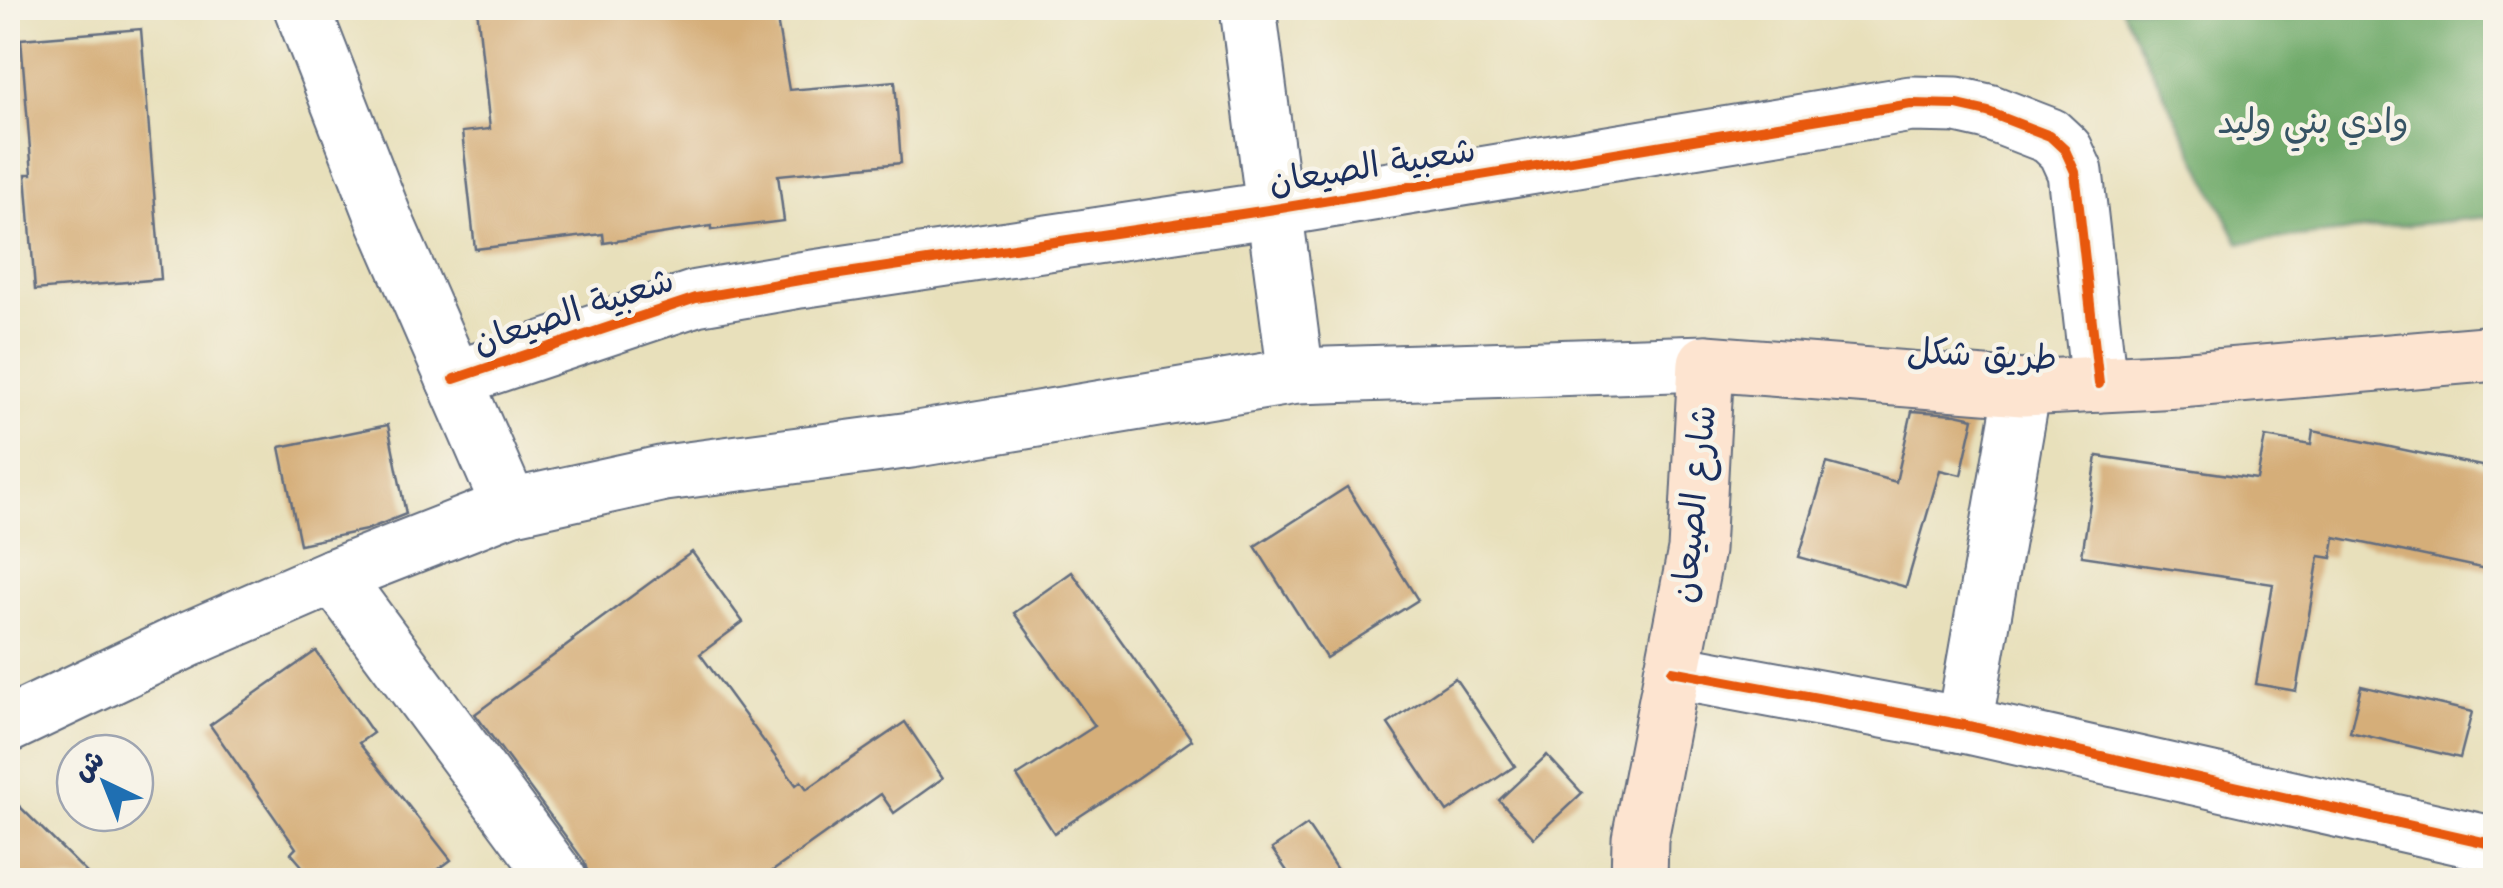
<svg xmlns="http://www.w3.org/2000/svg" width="2503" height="888" viewBox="0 0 2503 888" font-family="'Shantell Sans','Playpen Sans Arabic',sans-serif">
	<rect width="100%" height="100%" fill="#f7f3e8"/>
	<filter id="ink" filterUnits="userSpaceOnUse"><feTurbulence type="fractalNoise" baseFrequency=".01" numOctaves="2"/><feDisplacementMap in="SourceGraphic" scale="20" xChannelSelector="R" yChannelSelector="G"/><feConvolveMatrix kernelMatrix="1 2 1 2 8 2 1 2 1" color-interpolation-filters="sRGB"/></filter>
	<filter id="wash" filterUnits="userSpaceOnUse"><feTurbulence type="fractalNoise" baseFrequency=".0048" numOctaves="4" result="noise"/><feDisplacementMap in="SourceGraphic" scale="40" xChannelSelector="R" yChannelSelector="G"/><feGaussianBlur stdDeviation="2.25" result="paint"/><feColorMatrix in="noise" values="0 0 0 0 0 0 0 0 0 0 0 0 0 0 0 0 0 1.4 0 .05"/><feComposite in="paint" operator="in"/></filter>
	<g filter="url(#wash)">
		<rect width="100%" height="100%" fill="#e8e0bb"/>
		<polygon fill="#6faa6a" stroke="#456c64" stroke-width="2.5" points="2121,8 2495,8 2495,216 2239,243"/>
		<g id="blocks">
			<g fill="#d5ae79">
				<polygon points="477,8 775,8 789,90 895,81 901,163 778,175 784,221 711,230 711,226 604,243 603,234 475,249 462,132 490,129"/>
				<polygon points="141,29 161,279 35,290 26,174 32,174 21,39"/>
				<polygon points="1912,411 1956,414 1974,418 1961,475 1940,470 1906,587 1799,557 1827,463 1896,482"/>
				<polygon points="388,425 406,514 366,530 300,544 280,447"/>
				<polygon points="2313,431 2496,469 2496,571 2335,537 2332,558 2319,556 2296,691 2256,684 2273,584 2082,556 2097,456 2257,479 2265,437 2311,445"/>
				<polygon points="1347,487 1418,600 1326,658 1255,546"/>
				<polygon points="692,552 743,622 700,654 796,785 801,781 807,789 905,722 943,778 894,813 881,794 760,880 590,880 584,861 475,714 573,641 572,640"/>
				<polygon points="1072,572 1192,740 1138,778 1054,833 1017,776 1095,726 1014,613"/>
				<polygon points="316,651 373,733 359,743 451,860 424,880 314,880 291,853 296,848 210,725"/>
				<polygon points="1455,678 1515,766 1447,812 1388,724"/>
				<polygon points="2361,686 2472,712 2460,758 2350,732"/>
				<polygon points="1547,755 1582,793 1534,838 1499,800"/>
				<polygon points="8,795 94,880 8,880"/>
				<polygon points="1307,825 1344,880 1293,880 1272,849"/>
			</g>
		</g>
	</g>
	<g filter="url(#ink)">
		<use href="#blocks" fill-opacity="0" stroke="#636d7f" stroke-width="2.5"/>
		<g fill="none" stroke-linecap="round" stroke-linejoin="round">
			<defs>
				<g id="street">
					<polyline points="302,8 384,218 510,507"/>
					<polyline points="1248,8 1296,376"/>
					<polyline points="454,379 696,298 800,280 1275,209 1911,104 1957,105 1988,112 2050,136 2065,150 2075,172 2099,384"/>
					<polyline points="334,576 559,880"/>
					<polyline points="1672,671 1964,725 2496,845"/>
					<polyline points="8,725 189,639 334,576 510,507 665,473 911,440 1296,376 1706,363"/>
					<polyline points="1964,725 2023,388"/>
				</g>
				<polyline id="secondary" points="1639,880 1640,839 1696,550 1706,363 2023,388 2179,380 2496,353"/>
			</defs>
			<use href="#street" stroke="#636d7f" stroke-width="59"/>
			<use href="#secondary" stroke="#636d7f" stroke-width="59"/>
			<use href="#street" stroke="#fff" stroke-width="55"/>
			<use href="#secondary" stroke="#fde4d0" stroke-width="55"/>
			<defs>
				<g id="cycleway">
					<polyline points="454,379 696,298 800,280 1275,209 1911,104 1957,105 1988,112 2050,136 2065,150 2075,172 2099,384"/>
					<polyline points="1672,671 1964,725 2496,845"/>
				</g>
			</defs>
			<use href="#cycleway" stroke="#f7f3e8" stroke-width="16"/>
			<use href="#cycleway" stroke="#e8590c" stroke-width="10"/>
		</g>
	</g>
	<g text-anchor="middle" stroke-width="9" stroke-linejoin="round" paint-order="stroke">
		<g font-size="35" fill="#375465" stroke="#f7f3e8">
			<text x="2313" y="133">وادي بني وليد</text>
		</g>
		<g font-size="35" fill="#1b2f5e" stroke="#f7f3e8">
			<text transform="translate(1372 165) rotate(-9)" y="12">شعبية الصيعان</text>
			<text transform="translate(573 310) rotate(-18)" y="12">شعبية الصيعان</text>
			<text transform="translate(1982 354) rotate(3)" y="12">طريق شكل</text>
			<text transform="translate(1693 504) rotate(-84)" y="12">شارع الصيعان</text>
		</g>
	</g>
	<rect width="2503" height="888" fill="none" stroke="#f7f3e8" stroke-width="40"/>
	<g transform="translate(105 783) rotate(317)"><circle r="48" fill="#f7f3e8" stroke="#9fa5b1" stroke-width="2.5"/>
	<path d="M0-8L18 38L0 25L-18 38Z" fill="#1f6fb2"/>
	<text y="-15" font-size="28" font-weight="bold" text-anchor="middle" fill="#1b2f5e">ش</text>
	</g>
</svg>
